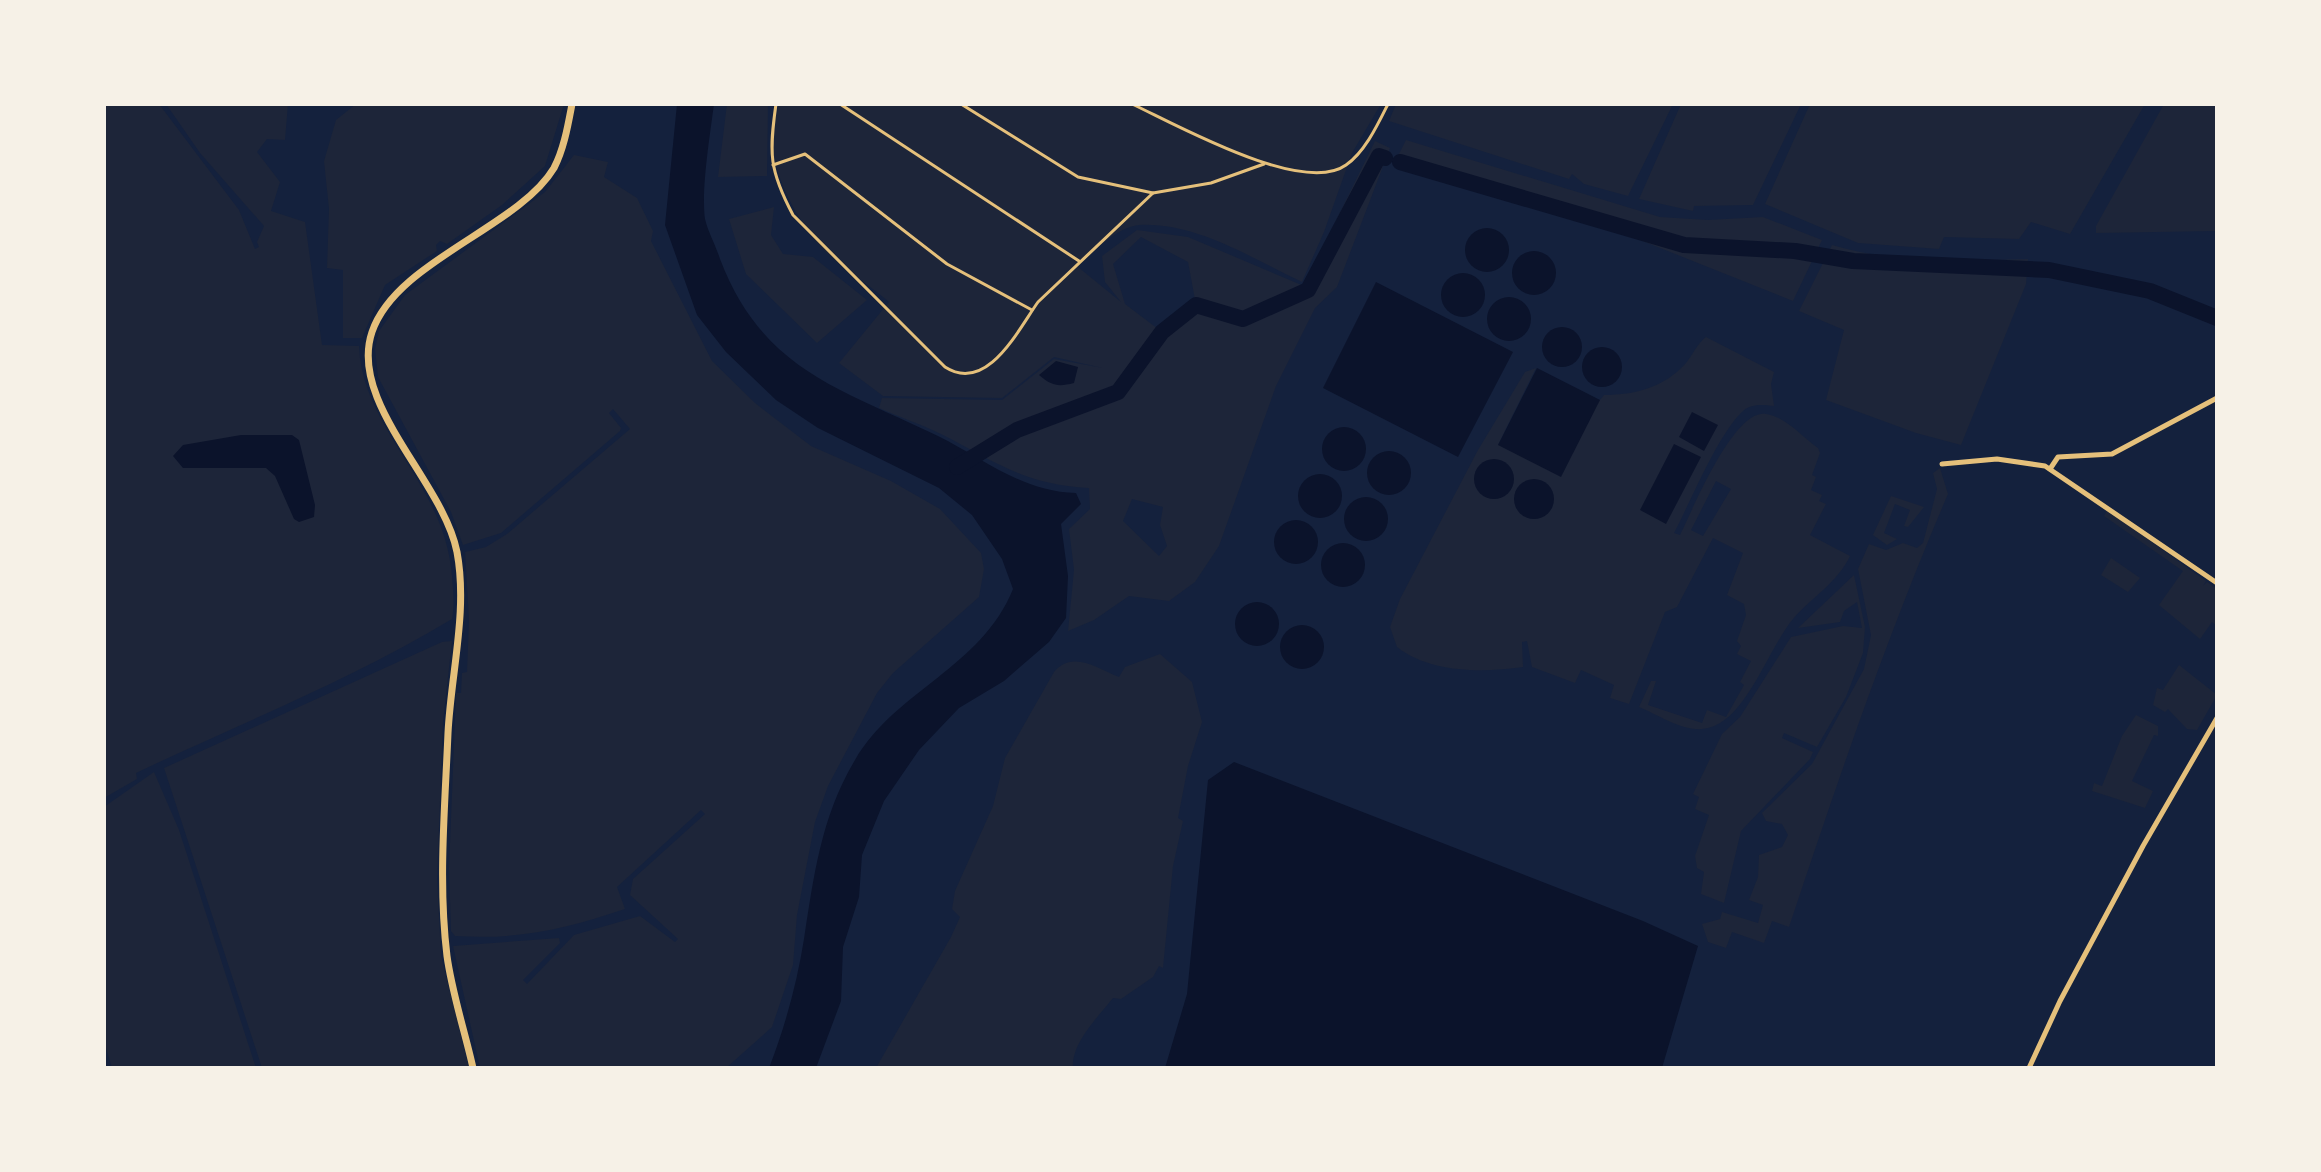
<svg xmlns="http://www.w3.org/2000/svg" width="2321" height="1172" viewBox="0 0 2321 1172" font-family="'Source Sans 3',sans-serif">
	<rect width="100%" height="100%" fill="#14213d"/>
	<g fill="#1d2539" fill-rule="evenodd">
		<path d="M 104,104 L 159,104 L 239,210 L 255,249 L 259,247 L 257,242 L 264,226 L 200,153 L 166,104 L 288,104 L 285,140 L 267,139 L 257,152 L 280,182 L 271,211 L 305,222 L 322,345 L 359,346 C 362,430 445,483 452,576 C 453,591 455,604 452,619 C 351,680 239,724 136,773 L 137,779 L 104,798 Z"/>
		<polygon points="356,104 564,104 545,166 502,205 447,244 440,241 436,245 437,251 385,285 362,338 343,338 343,270 327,268 329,209 324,161 336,120"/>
		<polygon points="727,104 768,104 767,176 718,177"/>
		<path d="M 779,104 L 1381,104 L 1352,153 L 1324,232 L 1302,282 C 1251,258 1196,222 1139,225 C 1118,227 1091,252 1078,267 L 1121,302 L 1105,282 L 1102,256 L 1137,230 L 1188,237 L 1304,286 L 1375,141 L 1390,148 L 1337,287 L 1315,308 L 1276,386 L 1219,546 L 1195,582 L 1169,601 L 1129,596 L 1094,620 L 1068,631 L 1074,570 L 1069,529 L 1090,509 L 1089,488 C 1023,484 998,463 941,434 C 921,424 899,417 879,408 L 882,398 L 1002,400 L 1054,359 L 1103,368 L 1054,357 L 1002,398 L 883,396 L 839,363 L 889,302 C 867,283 841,268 821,247 C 799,224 768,167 772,134 C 773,124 777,114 779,104 ZM 1141,237 L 1188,262 L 1196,305 L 1162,332 L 1125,304 L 1113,264 ZM 1132,499 L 1163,507 L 1160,525 L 1167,546 L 1159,556 L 1123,521 Z"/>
		<polygon points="1396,104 1673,104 1628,196 1584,184 1572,174 1569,179 1389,121"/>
		<polygon points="1681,104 1801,104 1753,205 1694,206 1693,211 1639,199"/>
		<polygon points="1810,104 2145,104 2070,234 2031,222 2019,239 1944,237 1939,249 1858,243 1765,204"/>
		<polygon points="2164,104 2217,104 2217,231 2096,233 2096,226"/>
		<polygon points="1406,140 1660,217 1708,220 1763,217 1822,240 1793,301 1615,230 1394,164"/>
		<path d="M 574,155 L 608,162 L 604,177 L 637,198 L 653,231 L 651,241 L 712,361 L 755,403 L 811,446 L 891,481 L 940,509 L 981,553 L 984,569 L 979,597 L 893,673 L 877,693 L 828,786 L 815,822 L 797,915 L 793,965 L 772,1027 L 726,1068 L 480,1068 L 453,946 L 559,938 L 560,943 L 523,980 L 527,984 L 574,935 L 640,916 L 675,942 L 678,939 L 630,895 L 633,879 L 705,814 L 701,810 L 617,887 L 625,909 C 565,929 520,940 455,936 L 451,931 L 449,869 L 456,693 L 461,693 L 462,673 L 467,672 L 469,620 L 465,552 L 486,547 L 507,534 L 630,429 L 613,409 L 609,413 L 621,428 L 620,431 L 501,533 L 463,545 L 451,512 L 378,377 L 375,349 L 379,331 L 405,295 L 545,192 Z"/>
		<polygon points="774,207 771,235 783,254 813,257 867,300 817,343 746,274 729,219"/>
		<path d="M 1832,245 C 1902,265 1957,261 2028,259 L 2026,284 L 1961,445 L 1916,433 L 1826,400 L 1844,330 L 1799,311 Z"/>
		<path d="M 1706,337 L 1774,372 L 1771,384 L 1774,406 C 1764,405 1752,403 1743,411 C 1718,434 1691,501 1674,533 L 1680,535 C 1693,509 1734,408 1766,414 C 1786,417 1802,437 1818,448 L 1820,453 L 1812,475 L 1816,477 L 1811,490 L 1822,495 L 1819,501 L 1826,504 L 1810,535 L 1850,556 C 1838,582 1811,598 1793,619 C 1768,649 1746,720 1708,728 C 1686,734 1659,715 1639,707 L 1651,681 L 1656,681 L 1648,705 L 1702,723 L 1707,710 L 1726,717 L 1744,685 L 1740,682 L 1751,661 L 1737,654 L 1741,646 L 1737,641 L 1746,615 L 1744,604 L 1727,595 L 1743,553 L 1713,538 L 1677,607 L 1665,612 L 1629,704 L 1610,698 L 1614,685 L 1581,670 L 1575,683 L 1532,667 L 1527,641 L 1522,642 L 1523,667 C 1483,673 1430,673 1397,647 L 1390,627 L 1400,599 L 1478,450 L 1525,372 L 1536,368 L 1498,445 L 1600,400 L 1604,395 C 1635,395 1665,387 1686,363 C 1693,354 1697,344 1706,337 ZM 1716,481 L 1731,489 L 1703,536 L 1691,530 Z"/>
		<path d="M 1940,468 L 1948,494 C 1887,636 1838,780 1789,927 L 1772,921 L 1764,943 L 1732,932 L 1726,948 L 1708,942 L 1702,924 L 1720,919 L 1722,912 L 1758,923 L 1763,905 L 1749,900 L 1758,877 L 1759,855 L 1782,847 L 1788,835 L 1782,824 L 1766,821 L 1762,813 L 1812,764 L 1864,669 L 1871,635 L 1858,569 L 1869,544 L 1886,550 L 1903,543 L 1917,548 L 1923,543 L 1937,489 L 1933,473 Z"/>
		<polygon points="1891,496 1924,507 1908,527 1904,526 1910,510 1895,504 1884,533 1897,539 1887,545 1873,535"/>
		<polygon points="2107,510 2206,581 2203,586 2207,582 2217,589 2217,626 2212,622 2200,639 2159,605 2183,571 2104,516"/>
		<polygon points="2111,558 2140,578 2128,592 2101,575"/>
		<polygon points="1854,575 1865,627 1863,653 1846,697 1817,747 1784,733 1782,738 1813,752 1810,759 1741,831 1724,903 1701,894 1704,872 1697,868 1695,856 1709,815 1695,809 1699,797 1693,794 1722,734 1740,717 1791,637 1843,626 1862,628 1857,602 1844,611 1840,622 1798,628"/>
		<polygon points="452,641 443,722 437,879 441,956 469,1068 262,1068 164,768 442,642"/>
		<path d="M 1160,654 L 1192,682 L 1202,722 L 1188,766 L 1178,818 L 1183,821 L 1173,866 L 1163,968 L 1159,966 L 1153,977 L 1121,999 L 1113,998 C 1099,1016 1071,1043 1073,1068 L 876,1068 L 951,937 L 960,917 L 952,909 L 955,891 L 993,806 L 1005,758 L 1054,672 C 1073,650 1096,668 1119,677 L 1125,667 Z"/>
		<polygon points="2179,665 2217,695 2197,730 2187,729 2168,709 2165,712 2153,705 2157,688 2163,690"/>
		<polygon points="2136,715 2158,726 2158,736 2154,735 2132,781 2153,791 2145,808 2092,791 2094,783 2102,786 2122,736"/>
		<polygon points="154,772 179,830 256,1068 112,1068 104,1041 104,807"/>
	</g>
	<g fill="#0b132b">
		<path d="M 677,104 L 714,104 C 710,135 701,190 705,219 C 708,232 716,246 720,259 C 763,371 840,388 938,436 C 984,459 1023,492 1076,493 L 1081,504 L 1061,524 L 1068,576 L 1066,618 L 1049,642 L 1004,681 L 959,708 L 919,750 L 884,801 L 862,855 L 859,897 L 843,947 L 841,1001 L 816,1068 L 769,1068 C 785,1027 797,983 804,939 C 814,875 821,817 855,760 C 896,690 981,668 1013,589 L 1002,559 L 972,515 L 939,488 L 818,428 L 776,400 L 726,352 L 697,315 L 665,225 Z"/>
		<circle cx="1487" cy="250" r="22"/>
		<circle cx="1534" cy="273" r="22"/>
		<circle cx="1463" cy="295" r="22"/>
		<polygon points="1376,282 1513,352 1458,457 1323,388"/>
		<circle cx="1509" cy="319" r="22"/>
		<circle cx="1562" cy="347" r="20"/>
		<circle cx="1602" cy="367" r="20"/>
		<path d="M 1056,361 L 1078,367 L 1074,383 C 1058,387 1052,386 1039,375 Z"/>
		<polygon points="1537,368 1600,400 1561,477 1498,445"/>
		<polygon points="1692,412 1718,425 1704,451 1679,437"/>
		<circle cx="1344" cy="449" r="22"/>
		<polygon points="241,435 292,435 299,440 315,505 314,517 299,522 294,519 275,476 266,468 183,468 173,456 183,445"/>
		<polygon points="1674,444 1701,457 1666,524 1640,510"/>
		<circle cx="1389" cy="473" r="22"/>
		<circle cx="1494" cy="479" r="20"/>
		<circle cx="1320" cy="496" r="22"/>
		<circle cx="1534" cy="499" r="20"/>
		<circle cx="1366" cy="519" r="22"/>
		<circle cx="1296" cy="542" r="22"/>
		<circle cx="1343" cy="565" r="22"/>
		<circle cx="1257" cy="624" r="22"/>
		<circle cx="1302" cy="647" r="22"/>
		<polygon points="1234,762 1643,921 1698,946 1662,1068 1165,1068 1187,994 1208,780"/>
	</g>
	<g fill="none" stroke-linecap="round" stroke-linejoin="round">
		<g stroke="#0b132b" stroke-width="16">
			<polyline points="1400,162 1684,245 1795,251 1853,261 2049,270 2150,291 2217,318"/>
			<polyline points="957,467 1017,430 1118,392 1162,332 1196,305 1243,319 1308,290 1379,156 1385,158"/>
		</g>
		<g stroke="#e5c07b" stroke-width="3">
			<path d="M 776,104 C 769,153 769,170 793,215 L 945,367 C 987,394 1018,330 1038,302 L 1153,193 L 1211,183 L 1264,164"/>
			<polyline points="840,104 1079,261"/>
			<polyline points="961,104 1078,177 1153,193"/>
			<path d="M 1132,104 C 1177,125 1303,196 1346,165 C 1365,152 1378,124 1388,104"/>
			<polyline points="773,165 805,154 947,264 1032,310"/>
		</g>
		<g stroke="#e5c07b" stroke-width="5">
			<polyline points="1942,464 1997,459 2045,466 2217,583"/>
			<polyline points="2050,469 2058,457 2112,454 2217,398"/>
			<polyline points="2029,1068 2060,1001 2143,846 2217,718"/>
		</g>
		<path stroke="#e5c07b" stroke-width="7" d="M 473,1068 C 465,1032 452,993 447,956 C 438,883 445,806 448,733 C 451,673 468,611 457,552 C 443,481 348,403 372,332 C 396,261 518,228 554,168 C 564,149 568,125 572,104"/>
	</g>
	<rect width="2321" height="1172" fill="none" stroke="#f6f1e7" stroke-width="212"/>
</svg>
